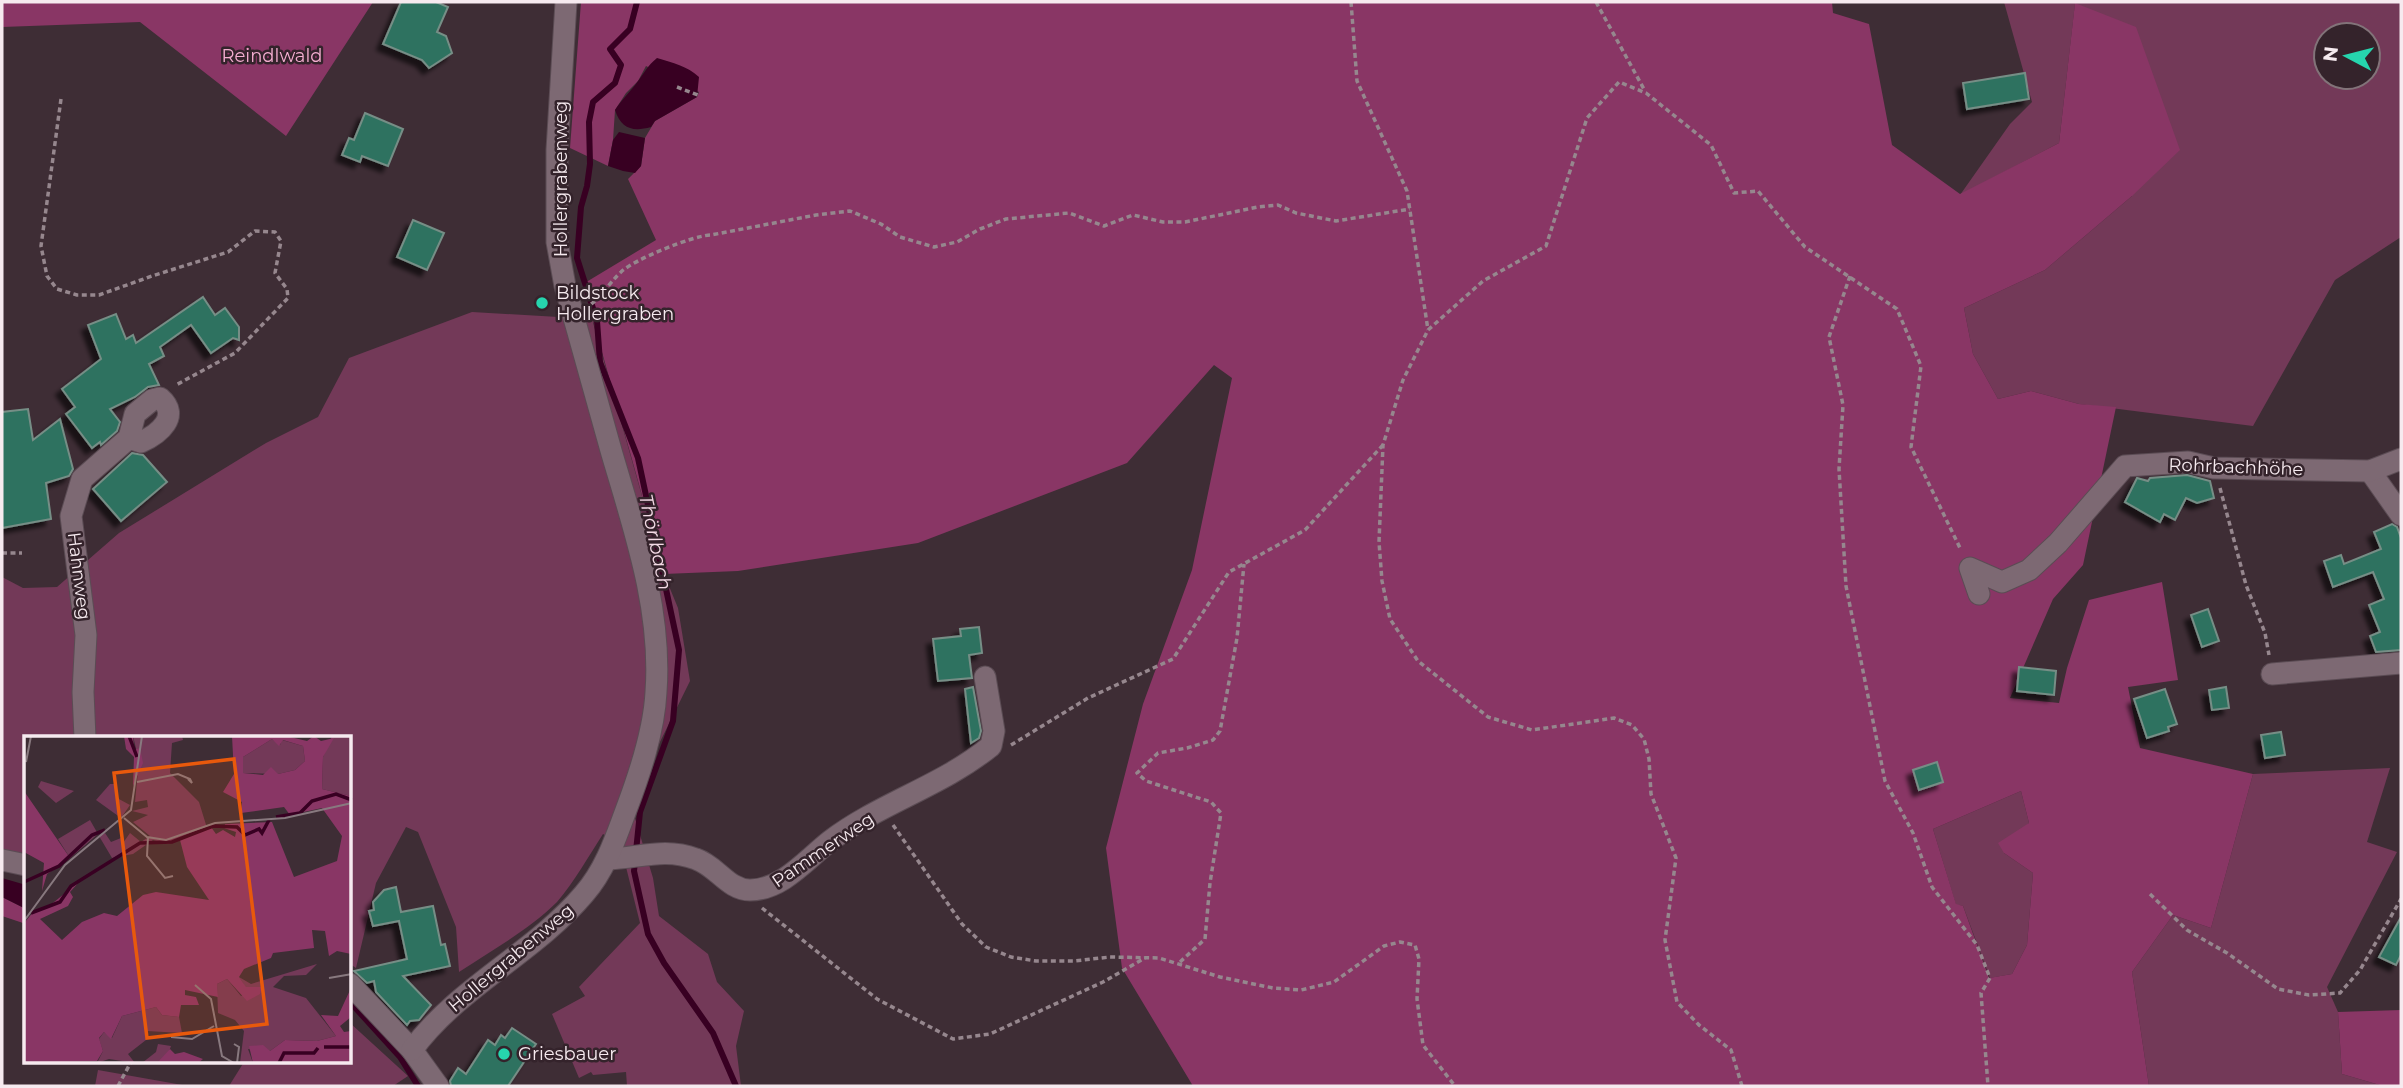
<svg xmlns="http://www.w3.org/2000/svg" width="2403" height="1088" viewBox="0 0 2403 1088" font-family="Montserrat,sans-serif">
	<defs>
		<filter id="shadow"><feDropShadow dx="-6" dy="6" stdDeviation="2" flood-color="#0009"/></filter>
	</defs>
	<rect width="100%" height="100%" fill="#3e2d35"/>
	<g fill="#733958" fill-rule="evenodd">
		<path d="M 2004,2 L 2401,2 L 2401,237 L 2335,280 L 2253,426 L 2079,404 L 2031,391 L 1998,399 L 1973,354 L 1964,308 L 2045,270 L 2132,196 L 2075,4 L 2059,143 L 1960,195 L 2010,124 L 2032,102 ZM 2326,35 L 2368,35 L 2368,77 L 2326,77 Z"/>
		<path d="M 472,312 L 592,319 L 664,574 L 678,608 L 690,681 L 657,748 L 634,815 L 653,878 L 659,916 L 708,954 L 717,982 L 744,1011 L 736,1046 L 741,1086 L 627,1086 L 626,1072 L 593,1075 L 591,1072 L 579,1078 L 552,1014 L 585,996 L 579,987 L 640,923 L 620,843 L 603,834 C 588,857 575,881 557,902 C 529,930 492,950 459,972 L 456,927 L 418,832 L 406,827 L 376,883 L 356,968 L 350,964 L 350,738 L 26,738 L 26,877 L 2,869 L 2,577 L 23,588 L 57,587 L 119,533 L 266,443 L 318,417 L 349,358 Z"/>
		<polygon points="2390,768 2367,842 2397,852 2327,987 2338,1012 2342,1074 2383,1086 2149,1086 2132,972 2173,915 2211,928 2253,774"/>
		<polygon points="2021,791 2029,823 2004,853 2033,873 2027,945 2012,974 1990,978 1963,906 1956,905 1933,829"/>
		<polygon points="350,1023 408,1076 393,1086 229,1086 244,1062 350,1062"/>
		<polygon points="98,1070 188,1086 95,1086"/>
	</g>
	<g fill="#893665" fill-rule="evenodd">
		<polygon points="2,2 373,2 286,136 140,22 2,27"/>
		<path d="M 581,2 L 1832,2 L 1833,13 L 1869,24 L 1892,145 L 1960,194 L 2059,143 L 2075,3 L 2136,27 L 2180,150 L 2132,196 L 2045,270 L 1964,308 L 1973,354 L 1998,399 L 2031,391 L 2079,404 L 2116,407 L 2083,565 L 2053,599 L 2010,698 L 2059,703 L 2067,668 L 2089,600 L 2162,582 L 2178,680 L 2128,687 L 2140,748 L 2253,774 L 2211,928 L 2173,915 L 2132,972 L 2149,1086 L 1193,1086 L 1122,968 L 1106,848 L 1143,704 L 1192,570 L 1232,378 L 1214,365 L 1127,463 L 918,543 L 738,571 L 664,574 L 583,284 L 656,240 L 628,179 L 641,166 L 645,138 L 655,121 L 697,97 L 699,92 L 646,66 L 638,81 L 626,93 L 615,110 L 613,140 L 608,166 L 570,148 ZM 2021,791 L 2029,823 L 1998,843 L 2004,853 L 2033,873 L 2027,945 L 2012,974 L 1989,978 L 1963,906 L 1956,904 L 1933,829 Z"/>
		<polygon points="2,897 26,909 26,924 2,916"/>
		<polygon points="2401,1010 2401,1086 2383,1086 2342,1074 2338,1012"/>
	</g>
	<g fill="#380022">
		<path d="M 657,58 C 673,63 687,66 699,77 L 697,97 L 655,121 L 651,127 C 633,132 621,129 615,110 C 622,99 631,91 638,81 C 645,72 647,66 657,58 Z"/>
		<polygon points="619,132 645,138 641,166 635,173 623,171 608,166 613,140"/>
		<polygon points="2,878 26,885 26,909 2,897"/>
	</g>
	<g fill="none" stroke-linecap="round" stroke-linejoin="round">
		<g stroke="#380022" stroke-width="6">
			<polyline points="637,2 630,29 610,49 621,65 615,83 593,102 589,122 590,164 587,186 581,207 577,258 597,321 600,362 638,458 679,650 673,721 640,812 634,871 648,934 664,963 713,1033 736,1086"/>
			<polyline points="350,1002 400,1057 418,1086"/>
		</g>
	</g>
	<g fill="#2f7260" stroke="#768e86" stroke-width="2" filter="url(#shadow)">
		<polygon points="401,2 436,2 448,7 437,32 446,36 452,53 429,68 422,60 383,44"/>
		<polygon points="2025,73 2029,99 1967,109 1963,83"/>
		<polygon points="365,113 403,129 388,166 362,156 360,162 342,155 349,138 354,140"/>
		<polygon points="413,220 444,233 427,270 397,257"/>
		<polygon points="203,297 215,315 225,308 239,327 239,340 233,338 211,353 191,325 160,347 164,356 149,364 159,385 148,387 135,397 110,409 120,422 117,431 101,445 100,442 92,448 66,414 75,407 62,389 101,359 88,325 116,314 126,339 133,335 136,343"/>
		<polygon points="28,409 33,440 60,419 73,469 69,476 46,483 51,519 2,528 2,412"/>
		<polygon points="132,453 143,455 167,482 121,521 93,489"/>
		<polygon points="2187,475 2210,481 2214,498 2197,503 2186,498 2175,520 2164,514 2160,522 2125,502 2137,478 2148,481 2150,478"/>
		<polygon points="2392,524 2397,527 2401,538 2401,650 2376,652 2370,636 2380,632 2369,605 2384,599 2373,572 2333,587 2324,561 2341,555 2344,564 2381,549 2374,532"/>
		<polygon points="2208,609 2219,641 2202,647 2191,615"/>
		<polygon points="979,627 982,653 969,655 972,678 938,681 933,639 961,636 960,629"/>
		<polygon points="2019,667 2056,671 2054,695 2017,691"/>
		<polygon points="973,687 981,731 979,738 971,743 965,689"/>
		<polygon points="2226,687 2229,708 2212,710 2209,690"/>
		<polygon points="2165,689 2177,724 2168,727 2169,731 2147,738 2134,699"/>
		<polygon points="2281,732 2285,755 2265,758 2261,735"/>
		<polygon points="1937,762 1943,782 1919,790 1913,770"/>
		<polygon points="396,887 401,912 433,906 441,945 445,944 450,966 403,976 431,1005 419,1020 410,1021 407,1025 376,992 374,981 367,983 354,971 407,959 399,921 373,926 369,911 374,910 373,902 384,890"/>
		<polygon points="2401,917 2401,955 2396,965 2379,957"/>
		<polygon points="512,1028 536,1044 508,1086 451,1086 450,1081 458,1068 466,1074 488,1040 495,1045 501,1035 505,1038"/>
	</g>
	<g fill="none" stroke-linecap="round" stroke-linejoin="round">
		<defs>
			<g id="minor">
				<polyline points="2370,471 2401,515"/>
				<polyline points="1979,594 1970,568 2002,582 2029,570 2058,543 2125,466 2188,462 2214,468 2370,471 2401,459"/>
				<polyline points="2272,674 2401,663"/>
				<path d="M 85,738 L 83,692 L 86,635 L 71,516 L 82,479 L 129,438 L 135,414 L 152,400 L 160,398 C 181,416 159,434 141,442 L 129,438"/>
				<path d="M 607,859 C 640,858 664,847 696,859 C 717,866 728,890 750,890 C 782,890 807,859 830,841 C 880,803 942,786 991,746 L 994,731 L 985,677"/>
				<polyline points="2,860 26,865"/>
				<polyline points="350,984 412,1050 438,1086"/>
				<path d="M 412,1050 C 458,987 534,953 584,894 C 605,870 615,840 626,810 C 640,773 654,731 656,692 C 662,611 635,532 612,454 C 596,398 581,342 565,286 L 557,242 L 557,150 L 566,2"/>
			</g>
		</defs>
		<use href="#minor" stroke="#5b4c54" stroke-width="23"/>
		<g stroke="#96878e" stroke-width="3.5" stroke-dasharray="5 3.5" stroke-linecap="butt">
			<polyline points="1351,2 1357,81 1407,191 1428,330"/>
			<polyline points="1596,2 1645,91"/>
			<polyline points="677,87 698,95"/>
			<polyline points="61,99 41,246 47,276 57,289 77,295 99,295 152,276 228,252 255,231 275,232 281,241 275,273 287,289 288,298 235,353 176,385"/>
			<polyline points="1850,276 1829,337 1843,405 1839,469 1846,586 1885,781 1913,833 1932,887 1977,945 1990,978 1981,993 1988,1086"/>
			<path d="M 591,304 C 599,299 612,280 621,272 C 633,260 694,235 711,235 L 816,215 L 850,211 L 881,224 L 900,237 L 934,247 L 957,242 L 980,229 L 1006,219 L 1069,213 L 1104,226 L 1133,215 L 1163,222 L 1185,222 L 1258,207 L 1278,205 L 1296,213 L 1336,221 L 1410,209"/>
			<polyline points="2220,488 2246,585 2265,633 2269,655"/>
			<polyline points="2,553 22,553"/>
			<polyline points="1011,745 1088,698 1173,659 1229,572 1305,530 1383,445"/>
			<polyline points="893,825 962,924 986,947 1011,957 1036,961 1074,961 1110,957 1159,958 1220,977 1273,988 1301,990 1334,982 1384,946 1400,942 1415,945 1419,959 1417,999 1423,1045 1455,1086"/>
			<polyline points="2150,894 2187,930 2227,953 2278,989 2309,995 2340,993 2360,970 2401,899"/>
			<polyline points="762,908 877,999 953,1039 990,1034 1103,982 1145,958"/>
			<polyline points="1180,962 1205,939 1210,883 1221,813 1211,802 1146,781 1137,773 1158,753 1187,748 1213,740 1220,731 1237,638 1244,564"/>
			<polyline points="118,1086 131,1062"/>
			<polyline points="1742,1086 1731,1050 1699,1025 1677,1002 1665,940 1676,858 1651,794 1649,759 1644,739 1632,725 1614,718 1532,730 1488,717 1418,661 1390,619 1382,581 1379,542 1383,445 1403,380 1428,330 1483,281 1546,246 1587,118 1619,82 1646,93 1711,145 1734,193 1758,191 1805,247 1897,309 1921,366 1911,447 1961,550"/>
		</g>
		<use href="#minor" stroke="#7d6973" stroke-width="21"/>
	</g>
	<g fill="#26d5ae" stroke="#34232b" stroke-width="2.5">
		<circle cx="542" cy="303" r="7"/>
		<circle cx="504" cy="1054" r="7"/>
	</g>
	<g text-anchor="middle" stroke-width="5" stroke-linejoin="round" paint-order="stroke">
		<g font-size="18" fill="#f5aed1" stroke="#34232b">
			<text x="272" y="62">Reindlwald</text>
		</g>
		<g font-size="18" fill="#f6eaef" stroke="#34232b">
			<text transform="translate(561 179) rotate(-90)" y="6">Hollergrabenweg</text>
			<text transform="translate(2236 467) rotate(2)" y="6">Rohrbachhöhe</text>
			<text transform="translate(79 576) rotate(83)" y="6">Hahnweg</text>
			<text transform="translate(823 850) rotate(-34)" y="6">Pammerweg</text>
			<text transform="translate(511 958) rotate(-40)" y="6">Hollergrabenweg</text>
		</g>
		<g font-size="18" fill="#f6eaef" stroke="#34232b" text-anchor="start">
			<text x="556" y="299">Bildstock<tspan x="556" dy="21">Hollergraben</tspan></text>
			<text x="518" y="1060">Griesbauer</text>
		</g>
		<g font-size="19" font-style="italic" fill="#f4dbe6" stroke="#34232b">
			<text transform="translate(656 542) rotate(78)" y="7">Thörlbach</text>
		</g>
	</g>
	<g transform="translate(24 736)">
		<rect width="327" height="327" fill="#3e2d35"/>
		<path d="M 109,0 L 158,0 L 159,4 L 148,7 L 146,37 L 175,66 L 183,92 L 144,108 L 129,104 L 109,118 L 88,122 L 75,100 L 81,97 L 87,106 L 97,102 L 99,107 L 106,97 L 117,106 L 126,100 L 109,86 L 124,79 L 108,75 L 124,71 L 123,64 L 111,66 L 115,25 ZM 308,0 L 327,0 L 327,60 L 298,53 L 299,21 ZM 248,3 L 256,9 L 258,4 L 279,10 L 281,25 L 271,34 L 254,38 L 219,37 L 219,21 ZM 17,45 L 50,55 L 32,67 L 14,51 ZM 86,48 L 93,48 L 93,62 L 106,69 L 97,82 L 72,64 ZM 66,84 L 74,98 L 46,122 L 34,103 ZM 293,228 L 282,239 L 260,240 L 249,251 L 282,262 L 312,300 L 293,305 L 261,304 L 246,315 L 224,313 L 229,327 L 216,327 L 220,295 L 211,284 L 194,277 L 193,248 L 203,243 L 217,260 L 237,251 L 222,252 L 215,241 L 227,248 ZM 132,271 L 138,279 L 155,281 L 158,297 L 123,295 L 122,304 L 104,318 L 111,327 L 85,323 L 73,327 L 79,315 L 75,303 L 80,296 L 88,302 L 98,280 ZM 134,308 L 147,310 L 143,321 L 133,327 L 118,327 L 132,316 Z" fill="#733958"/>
		<path d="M 100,0 L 109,0 L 110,14 L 116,12 L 119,27 L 109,50 L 110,21 L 102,13 ZM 208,0 L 262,0 L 283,5 L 290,0 L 297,5 L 310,2 L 299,21 L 298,53 L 327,60 L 327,218 L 313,215 L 305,220 L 301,195 L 288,194 L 290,212 L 249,217 L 247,222 L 220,233 L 215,241 L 222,251 L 238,251 L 236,258 L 223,265 L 203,243 L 193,248 L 194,261 L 161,254 L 161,259 L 172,261 L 175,269 L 157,269 L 155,281 L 138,279 L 132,271 L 98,280 L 87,303 L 80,296 L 75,302 L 79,315 L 73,325 L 0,327 L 0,187 L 11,174 L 24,171 L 56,145 L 46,156 L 49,161 L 44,170 L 16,183 L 38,204 L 58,186 L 80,177 L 93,180 L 119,159 L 132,156 L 185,164 L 163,131 L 156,104 L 187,91 L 192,98 L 199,94 L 211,101 L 212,96 L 200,92 L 201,88 L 248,86 L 270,141 L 313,125 L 318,100 L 298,72 L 266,79 L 260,71 L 217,77 L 218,66 L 199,56 L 210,38 ZM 248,3 L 255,10 L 259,4 L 279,10 L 281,25 L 271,34 L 254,38 L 247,31 L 239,39 L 219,37 L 219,21 ZM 0,55 L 46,122 L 23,138 L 18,155 L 20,127 L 0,116 ZM 327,252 L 327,281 L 316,290 L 320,296 L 327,295 L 327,327 L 229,327 L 225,310 L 239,309 L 246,315 L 261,304 L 293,305 L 312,300 L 297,279 L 314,280 ZM 146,313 L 151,318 L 160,316 L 179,323 L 174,327 L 133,327 Z" fill="#893665" fill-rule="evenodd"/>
		<path fill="none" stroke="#380022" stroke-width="3.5" d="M 105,0 L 113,21M 252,81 L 276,77 L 288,65 L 312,58 L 328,64M 0,146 L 35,130 L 68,99 L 81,94M 7,177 L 36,166 L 47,150 L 116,107 L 148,106 L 189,90 L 213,91 L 221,99 L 235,93 L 238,97 L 245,84M 300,311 L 328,311M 255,327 L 260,317 L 290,317 L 294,312"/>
		<path fill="none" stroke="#88797f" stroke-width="2" d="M 2,26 L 7,0M 113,46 L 154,38 L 166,43 L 168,47 L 164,43M 100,82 L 123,101 L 142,104 L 191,87 L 261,82 L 328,67M 124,101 L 123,120 L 141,142 L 149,140M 0,185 L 41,129 L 107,74 L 118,0M 305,242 L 328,238M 171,249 L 187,263 L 198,320 L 210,327M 147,301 L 168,303 L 190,290M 210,308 L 215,311 L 213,327"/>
		<path fill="#e8590c" fill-opacity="0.15" stroke="#e8590c" stroke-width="3.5" d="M 210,23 L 243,288 L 123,302 L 90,37 Z"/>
		<rect width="327" height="327" fill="none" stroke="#f6eaef" stroke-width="3.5"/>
	</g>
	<rect width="2403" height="1088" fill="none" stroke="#f6eaef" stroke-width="7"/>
	<g transform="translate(2347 56) rotate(277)"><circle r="33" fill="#34232b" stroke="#827379" stroke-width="2"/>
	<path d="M0-5L12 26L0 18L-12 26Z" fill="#26d5ae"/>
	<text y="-10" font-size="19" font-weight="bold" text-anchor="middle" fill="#f6eaef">N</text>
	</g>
</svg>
